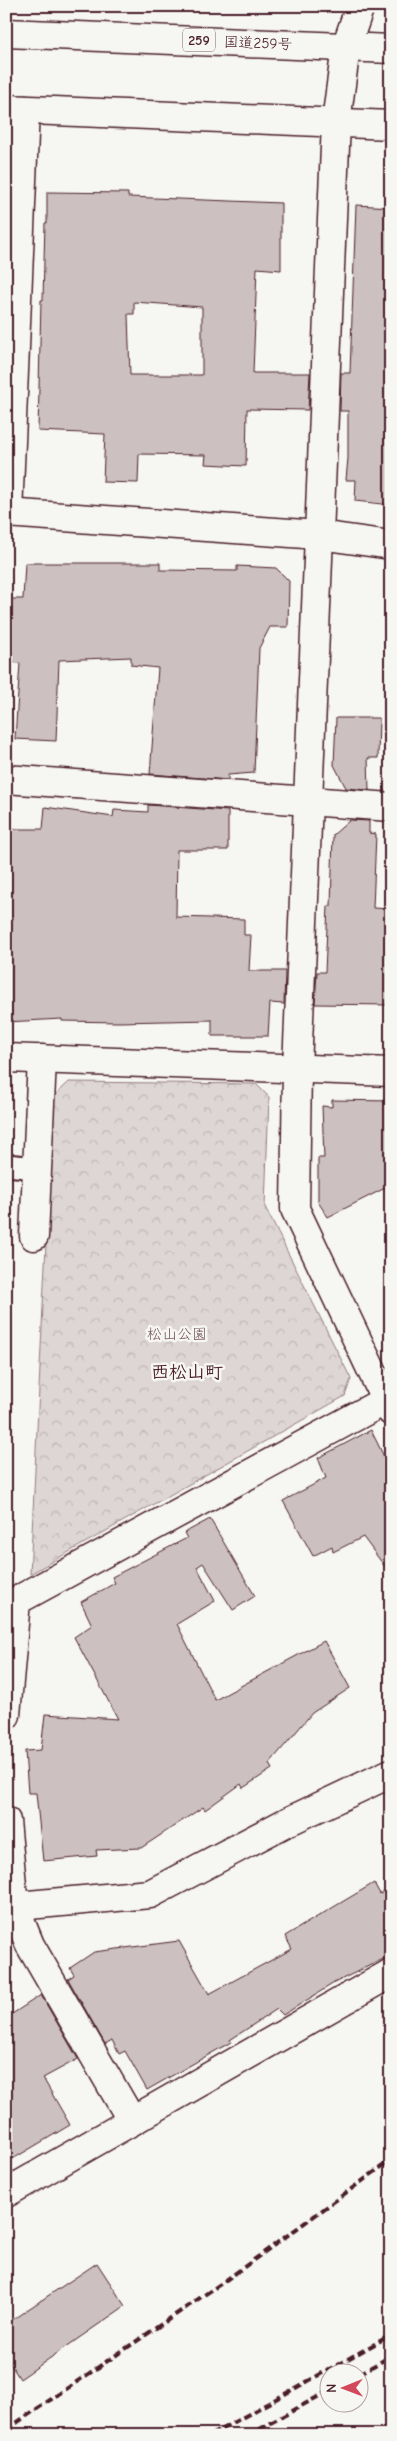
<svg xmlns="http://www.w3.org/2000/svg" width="397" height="2441" viewBox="0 0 397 2441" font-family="'Comic Neue','Klee One',sans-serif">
	<defs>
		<pattern id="forest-crowns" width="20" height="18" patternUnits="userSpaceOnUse" patternTransform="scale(1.25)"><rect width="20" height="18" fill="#ddd6d5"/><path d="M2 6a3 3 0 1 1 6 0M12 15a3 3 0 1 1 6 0" fill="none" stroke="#bfb7b7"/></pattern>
	</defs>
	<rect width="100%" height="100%" fill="#f6f6f2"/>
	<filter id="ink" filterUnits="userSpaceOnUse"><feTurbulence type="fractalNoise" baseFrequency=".02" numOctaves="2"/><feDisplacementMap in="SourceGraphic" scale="10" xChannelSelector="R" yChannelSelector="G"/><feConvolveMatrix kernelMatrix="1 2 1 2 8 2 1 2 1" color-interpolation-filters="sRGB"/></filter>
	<g filter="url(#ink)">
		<polygon fill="url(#forest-crowns)" stroke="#947a80" points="69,1082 256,1084 269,1097 265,1207 351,1379 345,1396 30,1574 46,1244 51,1099"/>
		<g fill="#ccc1c0" stroke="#4a1f2b" fill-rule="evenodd">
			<path d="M 47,192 L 128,193 L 128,197 L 281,203 L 281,270 L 257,268 L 253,373 L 310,373 L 308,410 L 247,409 L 246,466 L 205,464 L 206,455 L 139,454 L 138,483 L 103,482 L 105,434 L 38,431 L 41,300 L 43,300 L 45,223 L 47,223 ZM 134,302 L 202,307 L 202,375 L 130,375 L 128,314 L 134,314 Z"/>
			<polygon points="356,205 391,207 391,505 355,501 356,480 346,480 348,458 348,411 340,411 341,373 350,373"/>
			<polygon points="25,563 160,563 160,570 237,571 237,566 276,568 289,581 288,627 270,627 259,648 254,773 228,775 228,780 150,774 158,668 131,665 131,657 59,660 56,741 15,739 20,663 6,662 6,599 23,599"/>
			<polygon points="336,718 379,718 378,758 368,758 369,790 346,788 334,765"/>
			<polygon points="148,805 228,811 228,850 177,850 176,917 244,919 244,935 251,935 249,971 285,971 284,1004 270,1003 268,1036 212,1036 212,1020 119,1022 62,1021 62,1019 6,1022 6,919 12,829 43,829 45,807 113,817 114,810 148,812"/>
			<polygon points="350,820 369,821 369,833 376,834 373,908 391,909 391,1005 315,1004 317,972 325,972 328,906 331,906 333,835"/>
			<polygon points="332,1100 391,1101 391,1185 328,1217 318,1202 318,1158 324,1158 322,1106 332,1107"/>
			<polygon points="371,1430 391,1471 391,1575 363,1537 333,1552 332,1546 313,1556 283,1501 326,1478 318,1458"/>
			<polygon points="210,1519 255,1596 233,1610 203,1563 197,1567 215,1601 177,1624 215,1700 324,1641 350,1688 312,1713 269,1764 272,1769 243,1788 241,1784 205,1810 203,1807 141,1848 96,1850 97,1856 43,1861 36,1793 28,1793 25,1751 41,1750 45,1714 118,1719 74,1637 92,1625 81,1602 115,1583 112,1577 187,1538 184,1533"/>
			<polygon points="374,1883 380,1894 391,1889 391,1955 334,1983 283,2015 277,2009 230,2040 231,2042 147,2090 125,2051 119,2054 112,2040 105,2044 68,1979 74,1975 70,1968 94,1952 179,1941 209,1994 292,1949 285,1936"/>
			<polygon points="41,1995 78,2059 43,2078 70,2125 6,2163 6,2018"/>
			<polygon points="97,2263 125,2306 20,2379 6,2357 6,2324"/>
		</g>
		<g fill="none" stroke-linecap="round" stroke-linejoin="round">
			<defs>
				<polyline id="service" points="6,1165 37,1168"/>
				<g id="minor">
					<polyline points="8,513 25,110"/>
					<polyline points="319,535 297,1068 295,1209 391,1411"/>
					<polyline points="6,779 391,807"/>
					<polyline points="6,1058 391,1072"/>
					<polyline points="34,1236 42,1059"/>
					<polyline points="6,1715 16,1601 386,1400"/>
					<polyline points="6,1821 14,1906 30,1945 132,2121 391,1973"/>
					<polyline points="6,2193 132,2121"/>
				</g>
				<g id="tertiary">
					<polyline points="6,513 319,535 391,545"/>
					<polyline points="319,535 336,122 346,47 360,6"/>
					<polyline points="6,1907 150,1894 285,1823 391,1773"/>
				</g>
				<g id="trunk">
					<polyline points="6,33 391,49"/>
					<polyline points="6,109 391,125"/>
				</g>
			</defs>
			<use href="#service" stroke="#4a1f2b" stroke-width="25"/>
			<use href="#minor" stroke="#4a1f2b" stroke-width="31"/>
			<use href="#tertiary" stroke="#4a1f2b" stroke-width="31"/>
			<use href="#trunk" stroke="#4a1f2b" stroke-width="31"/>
			<use href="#service" stroke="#f6f6f2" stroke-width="21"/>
			<use href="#minor" stroke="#f6f6f2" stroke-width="28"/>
			<use href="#tertiary" stroke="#f6f6f2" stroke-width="28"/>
			<use href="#trunk" stroke="#f6f6f2" stroke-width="28"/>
			<g stroke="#4a1f2b" stroke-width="4" stroke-dasharray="8 4" stroke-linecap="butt">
				<polyline points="359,2374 391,2356"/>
				<polyline points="6,2430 222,2283 391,2160"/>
				<polyline points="211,2435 391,2335"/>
				<polyline points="249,2435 330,2390"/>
			</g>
		</g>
	</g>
	<g text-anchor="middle" stroke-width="5" stroke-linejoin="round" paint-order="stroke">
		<rect fill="#f6f6f2" stroke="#7e6067" stroke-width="1" x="183" y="28.5" width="32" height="23" rx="4"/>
		<g font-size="14" font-weight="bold" fill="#4a1f2b">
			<text x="199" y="45">259</text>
		</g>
		<g font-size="15" fill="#4a1f2b" stroke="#f6f6f2">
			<text transform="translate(258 43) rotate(2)" y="5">国道259号</text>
		</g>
		<g font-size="15" fill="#6f4d56" stroke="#f6f6f2">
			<text x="177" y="1339">松山公園</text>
		</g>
		<g font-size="18" font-weight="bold" fill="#4a1f2b" stroke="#f6f6f2">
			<text x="187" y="1378">西松山町</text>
		</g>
	</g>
	<rect width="397" height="2441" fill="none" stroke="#f6f6f2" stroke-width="25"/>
	<rect x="12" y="12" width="372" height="2416" fill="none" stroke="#4a1f2b" stroke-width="2" filter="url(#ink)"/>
	<g transform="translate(344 2388) rotate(269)"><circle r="24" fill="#f6f6f2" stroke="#b1a0a2"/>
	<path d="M0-4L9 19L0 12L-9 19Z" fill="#d1495b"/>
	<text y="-8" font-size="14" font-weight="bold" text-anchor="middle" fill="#4a1f2b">N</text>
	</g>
</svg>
